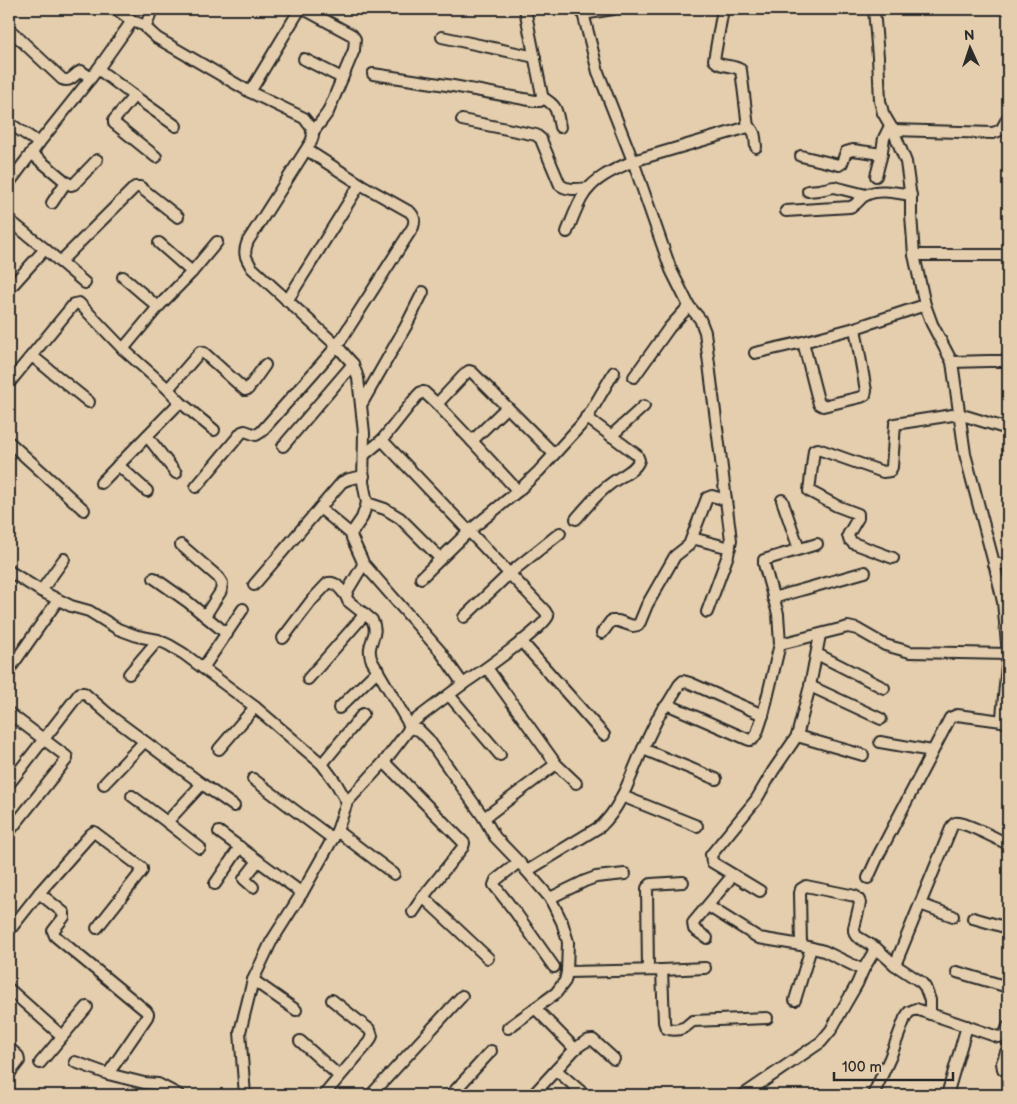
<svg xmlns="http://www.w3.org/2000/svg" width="1017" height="1104" viewBox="0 0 1017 1104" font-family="'Balsamiq Sans',sans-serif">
	<rect width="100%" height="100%" fill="#e4cead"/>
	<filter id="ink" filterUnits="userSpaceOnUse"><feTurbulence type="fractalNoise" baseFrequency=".02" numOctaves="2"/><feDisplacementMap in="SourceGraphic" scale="10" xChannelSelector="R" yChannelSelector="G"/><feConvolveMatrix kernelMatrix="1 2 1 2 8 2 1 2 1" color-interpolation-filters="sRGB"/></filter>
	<g filter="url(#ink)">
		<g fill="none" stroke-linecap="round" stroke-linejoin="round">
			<defs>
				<g id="street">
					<polyline points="116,9 132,21"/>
					<path d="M 152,9 L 146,26 L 147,29 L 157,38 L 250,92 L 304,118 L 311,127 L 313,136 L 311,142 L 248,241 C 243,253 245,257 252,268 L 337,346 L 353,364 L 358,378 L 364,433 L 363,482 L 367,503 L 362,518 L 351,534 L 352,538 L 362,560 L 363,565 L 348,590 L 346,596 L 348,601 L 372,620 C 381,637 364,642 372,661 L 410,726 L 407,732 L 384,762 L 347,802 L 337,831 L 302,893 L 271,942 L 253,980 L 240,1032 L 245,1095"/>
					<polyline points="304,9 352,35 355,39 354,50 328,112 323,119 313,132"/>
					<polyline points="582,9 598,72 633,161 671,270 689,306 700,319 705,332 731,540 728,555 707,612"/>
					<path d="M 723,9 L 714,60 C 721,68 732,64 741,70 L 748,127"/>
					<polyline points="874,9 878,57 880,101 883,113 893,130 906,162 911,198 911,215 914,255 925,305 932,324 952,362 965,454 995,567 1003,602 1008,654 1002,717 1002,721 1008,724"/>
					<polyline points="583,14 613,9"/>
					<path d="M 9,29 L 62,79 C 71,83 74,74 81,71 L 91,78"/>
					<polyline points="442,37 535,57"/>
					<polyline points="304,59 342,78"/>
					<polyline points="98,69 134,96 176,126"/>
					<polyline points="373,74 453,86 535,101 540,101 542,95 525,9"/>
					<polyline points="250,92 300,9"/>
					<polyline points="134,96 114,120 114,123 156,157"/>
					<path d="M 542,97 C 558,107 556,109 560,127"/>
					<path d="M 462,120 L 536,135 L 541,139 L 542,142 L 560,185 C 568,191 579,189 589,188"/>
					<polyline points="9,123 39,143"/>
					<polyline points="893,130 993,133 1001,130 1008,117"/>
					<polyline points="31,153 66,182 52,203"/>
					<polyline points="801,156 839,165 842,163 846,152 853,150 882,154"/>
					<polyline points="876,176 881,157 884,138 890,126"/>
					<polyline points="66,182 71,185 74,184 97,160"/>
					<polyline points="9,183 39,143 98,69 132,21 146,26"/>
					<polyline points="808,191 819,190 834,187 866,195"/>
					<path d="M 786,211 L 850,207 C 858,205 859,198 866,195 C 878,188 898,193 911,195"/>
					<polyline points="9,220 45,249 85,283"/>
					<path d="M 567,232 C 572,220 577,204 585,193 C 596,177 616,169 633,161 L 748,127 C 756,130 755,139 756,147"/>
					<polyline points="159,243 192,272"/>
					<polyline points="914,255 1008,255"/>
					<polyline points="60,262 135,187 140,187 178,217"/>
					<polyline points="123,277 158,307"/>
					<polyline points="9,289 45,249"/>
					<polyline points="287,301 360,184"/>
					<polyline points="803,342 819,404 823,406 861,397 865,395 866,391 855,328"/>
					<polyline points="123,349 158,307 192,272 217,242"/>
					<polyline points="755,353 803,342 855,328 925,305"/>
					<polyline points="32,356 89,402"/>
					<polyline points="952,362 988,361 1008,361"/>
					<polyline points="634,377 669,328 689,306"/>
					<polyline points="9,383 74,304 79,303 123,349 168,389 180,402 214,430"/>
					<polyline points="168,389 200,352 204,353 245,390 248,389 265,365"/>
					<polyline points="437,404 466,373 469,371 472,372 507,407"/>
					<polyline points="361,405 406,326 423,292"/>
					<polyline points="147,436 176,473"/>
					<polyline points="611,436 644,406"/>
					<path d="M 382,440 L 545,611 L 548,616 C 544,628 478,674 463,684"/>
					<polyline points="472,441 507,407 554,454"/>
					<polyline points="9,442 84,510"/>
					<polyline points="283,446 353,364"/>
					<polyline points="364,455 382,440 417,396 421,392 424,392 437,404 472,441 518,491"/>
					<polyline points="118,465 147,491"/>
					<polyline points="101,483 180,402"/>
					<path d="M 196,487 L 242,432 L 245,431 L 256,435 L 261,432 L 337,346 L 413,227 C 415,221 415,217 410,212 L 360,184 L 307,150"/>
					<polyline points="782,500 799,549"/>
					<polyline points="367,503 385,509 400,518 440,558"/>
					<polyline points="320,508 351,534"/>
					<path d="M 576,519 C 589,504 602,488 619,478 C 627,473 636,469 639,460 L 637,455 L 586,417"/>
					<polyline points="692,538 730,548"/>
					<polyline points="181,545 218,577 222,583 221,591 205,616"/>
					<polyline points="893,558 853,543 849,539 848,535 858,518 858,514 837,506 809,491 814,450 818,449 883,472 890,471 892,467 895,424 959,414 1008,429"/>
					<polyline points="363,563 440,651 463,684 410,724"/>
					<polyline points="994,564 1008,564"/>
					<polyline points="9,571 41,591 71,606 89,611 118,629 137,636 158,640 169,645 184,654 255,707 322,764 336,783 347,802"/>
					<polyline points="154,578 188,602 227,634"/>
					<polyline points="421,578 469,531 518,491 539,471 580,426 590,413 614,372"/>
					<polyline points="254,585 342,482 349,479 364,476"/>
					<polyline points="41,591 64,559"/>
					<polyline points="773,598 865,572"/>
					<polyline points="464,617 510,573 560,533"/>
					<polyline points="602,633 611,621 618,621 633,626 638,625 640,622 647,605 675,556 689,545 707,498 712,496 726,500"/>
					<path d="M 283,638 L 312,600 L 328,583 C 336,581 341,590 346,596"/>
					<polyline points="521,641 604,735"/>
					<polyline points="780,644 848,627 857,629 885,645 910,652 1008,654"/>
					<polyline points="817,654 884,688"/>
					<polyline points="203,668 243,609"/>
					<polyline points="487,668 556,764 576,783"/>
					<polyline points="9,670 58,600"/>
					<polyline points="129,674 158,640"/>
					<polyline points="308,679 365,614"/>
					<polyline points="810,686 881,719"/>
					<polyline points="449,695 500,755"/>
					<polyline points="667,705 679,685 683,681 690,683 763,715"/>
					<polyline points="339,708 378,670"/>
					<polyline points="9,713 67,757 67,759 9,832"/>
					<polyline points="409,728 419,730 428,739 484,818 495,837 519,862 550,898 562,922 568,942 567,972 565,981 556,993 508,1028"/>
					<polyline points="797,736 863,755"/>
					<polyline points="880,742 932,751"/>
					<polyline points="219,749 255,707"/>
					<polyline points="643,749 716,779"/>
					<polyline points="384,762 464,843 463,847 423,897 413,912"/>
					<polyline points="322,764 363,714"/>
					<polyline points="253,779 333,839"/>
					<polyline points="9,784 79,694 80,693 84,693 113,718 202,784 167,822 200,848"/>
					<polyline points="104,784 144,742"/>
					<polyline points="202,784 234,806"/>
					<polyline points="132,796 167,822"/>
					<polyline points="622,796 697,826"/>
					<polyline points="484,818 556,764"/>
					<polyline points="337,831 394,874"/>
					<polyline points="219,832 302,893"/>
					<polyline points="519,862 496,880 494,885 516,913 554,967"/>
					<path d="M 527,871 L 601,826 C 621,807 629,780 640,755 C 647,740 654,725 662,710 L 667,705 L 671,706 L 747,739 L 750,740 L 753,739 L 757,733 L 763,715 L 780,644 L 778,614 L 764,564 L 764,560 L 817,544"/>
					<polyline points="868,878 878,856 950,718 957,715 1002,721"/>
					<polyline points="215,884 240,847"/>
					<polyline points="253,887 244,879 258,861"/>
					<polyline points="760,891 712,862 711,855 756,800 773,771 797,736 810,686 820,635"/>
					<polyline points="39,893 64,913 64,917 53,931 55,936 146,1011 148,1014 147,1017 108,1074 75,1062"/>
					<polyline points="423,897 488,958"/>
					<polyline points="550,898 585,881 596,877 625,874"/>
					<polyline points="920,904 953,916"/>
					<polyline points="708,906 759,938 801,945 824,951 863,970"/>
					<polyline points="973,918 1008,928"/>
					<polyline points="9,931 39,893 91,834 94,832 142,868 142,871 97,928"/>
					<polyline points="707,938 694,929 693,923 733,875"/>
					<polyline points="801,945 800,893 801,889 806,886 855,896 859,900 860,903 854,928 854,931 856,936 876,948 895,965 921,982 925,987 930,1000 930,1014"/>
					<path d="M 895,965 L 952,826 C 955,823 955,822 959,823 C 969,824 997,839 1008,844"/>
					<polyline points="648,970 647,888 651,884 683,882"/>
					<polyline points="662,970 705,968"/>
					<path d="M 567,972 L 662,970 L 664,1022 L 666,1028 C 671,1030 678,1030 683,1028 C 687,1027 689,1023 693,1021 L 767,1018"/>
					<polyline points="957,972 1008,987"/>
					<polyline points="253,980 296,1010"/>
					<polyline points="9,989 62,1036"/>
					<polyline points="795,1000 811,948"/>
					<path d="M 535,1008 L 575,1049 C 581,1045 586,1039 593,1040 L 614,1059"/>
					<polyline points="300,1041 339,1076"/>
					<polyline points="1008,1047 1002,1063 1003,1069 1008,1072"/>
					<polyline points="9,1048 18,1056 19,1061 9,1074"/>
					<polyline points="40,1063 87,1007"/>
					<polyline points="556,1070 585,1095"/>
					<polyline points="108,1074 144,1083 158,1084 179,1095"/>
					<polyline points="324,1095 369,1042 372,1036 370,1030 332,1000"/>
					<polyline points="371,1095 462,996"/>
					<polyline points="451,1095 491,1051"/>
					<polyline points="533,1095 575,1049"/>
					<polyline points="743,1095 821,1042 831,1030 842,1010 857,984 863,970 876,948"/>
					<polyline points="873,1095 890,1058 905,1018 909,1012 916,1009 998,1037 1004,1036 1008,1026"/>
					<polyline points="947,1095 967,1026"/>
				</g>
			</defs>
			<use href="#street" stroke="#2b2b2b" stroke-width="14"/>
			<use href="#street" stroke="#e4cead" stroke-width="10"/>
		</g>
	</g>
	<rect width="1017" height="1104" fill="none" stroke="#e4cead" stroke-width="30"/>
	<rect x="15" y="15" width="987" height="1074" fill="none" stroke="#2b2b2b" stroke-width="2" filter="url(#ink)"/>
	<g transform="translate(970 48) rotate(357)" stroke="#e4cead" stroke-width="4" paint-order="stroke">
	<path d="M0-4L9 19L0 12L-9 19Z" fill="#2b2b2b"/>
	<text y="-8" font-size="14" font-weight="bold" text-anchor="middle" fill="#2b2b2b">N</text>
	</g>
	<path d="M834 1072v8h119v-8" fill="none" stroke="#2b2b2b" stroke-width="2.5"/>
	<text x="842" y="1072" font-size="15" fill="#2b2b2b" stroke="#e4cead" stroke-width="4" paint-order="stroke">100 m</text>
</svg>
